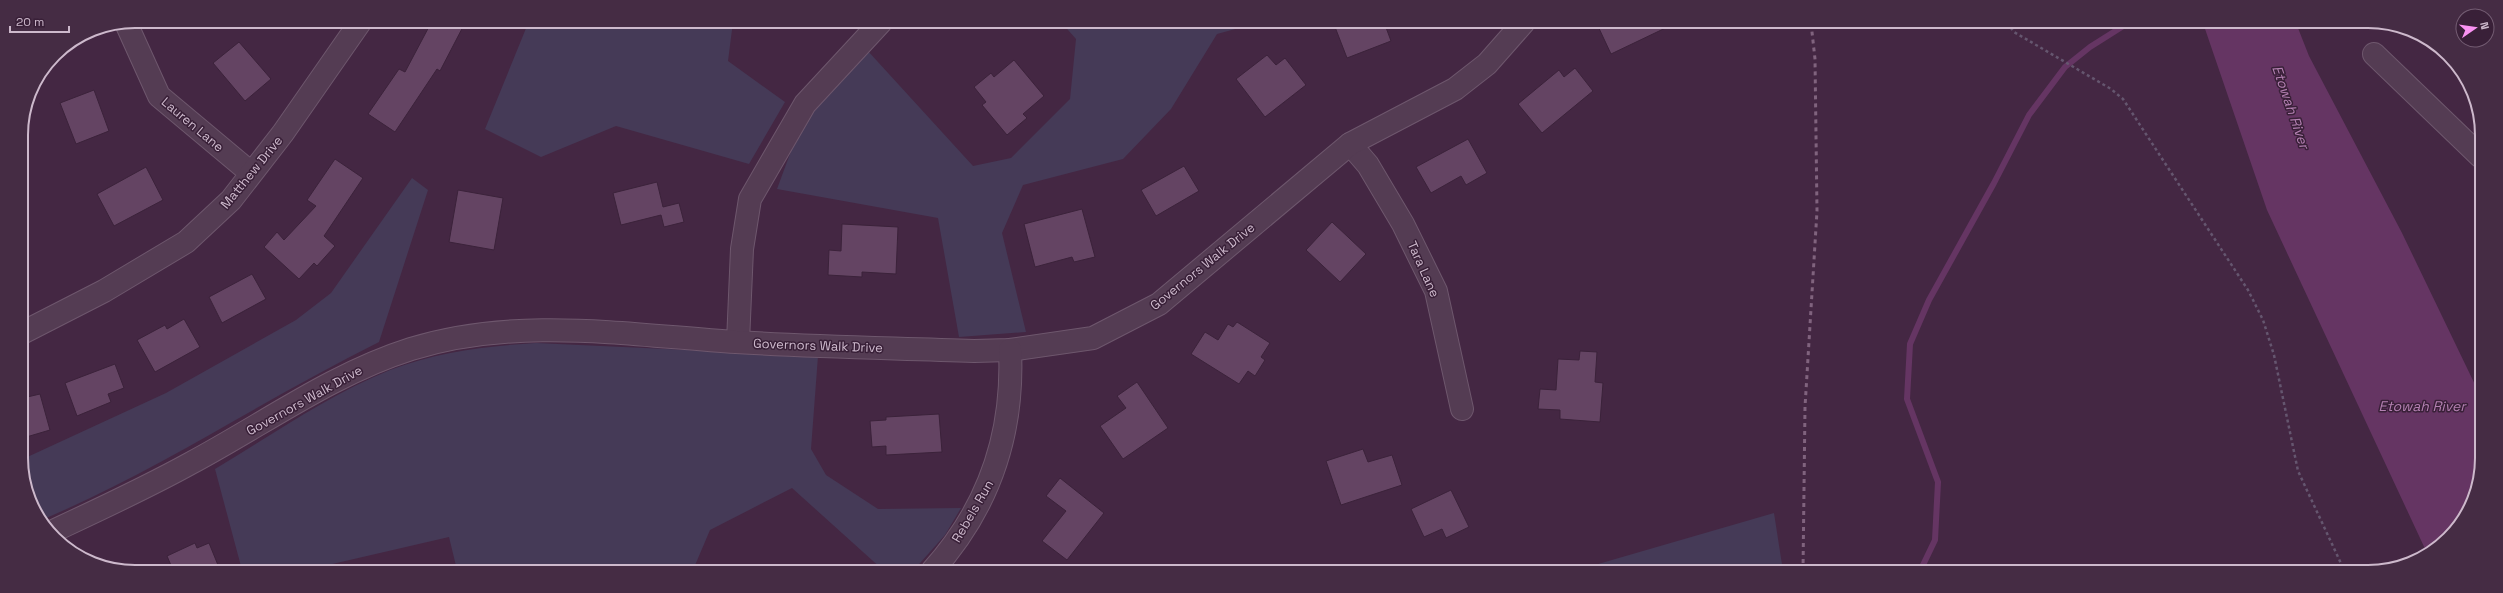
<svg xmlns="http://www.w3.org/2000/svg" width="2503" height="593" viewBox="0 0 2503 593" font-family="'Space Grotesk',sans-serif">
	<rect width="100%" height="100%" fill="#442743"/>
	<g fill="#453a57">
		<polygon points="529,21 733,22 728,61 785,102 749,164 616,126 541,157 485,129"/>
		<polygon points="1061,22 1261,22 1217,34 1171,109 1123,159 1023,185 1002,233 1026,332 959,337 938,218 777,189 794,143 816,104 867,50 973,166 1011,158 1070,99 1076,39"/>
		<path d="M 412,178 L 428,190 L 379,342 C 266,398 161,469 44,519 L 23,480 L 23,459 L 166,393 L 296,320 L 331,293 Z"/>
		<path d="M 536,343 L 818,356 L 811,449 L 826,475 L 878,509 L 961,508 L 945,535 L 913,571 L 883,570 L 792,488 L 710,530 L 693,570 L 457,570 L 449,537 L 328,565 L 328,570 L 242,570 L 215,469 C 272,435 328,395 390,370 C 436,352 488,346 536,343 Z"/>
		<polygon points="1774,513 1783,571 1574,571"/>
	</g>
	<polygon fill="#653563" points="2203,23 2296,23 2309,56 2402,233 2480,395 2480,480 2467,515 2443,544 2427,553 2267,210"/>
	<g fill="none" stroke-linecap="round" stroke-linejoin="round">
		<polyline stroke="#653563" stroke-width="6" points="1917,571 1923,565 1935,540 1938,482 1907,399 1910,344 1929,300 1994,183 2029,115 2065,67 2090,47 2128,23"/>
	</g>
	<g fill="#644463" stroke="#3b223a">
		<polygon points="432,21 466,21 440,71 437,69 395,132 368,114 399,69 405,72"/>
		<polygon points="1348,22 1384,22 1391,41 1347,58 1335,27"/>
		<polygon points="1596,22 1678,22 1611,54"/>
		<polygon points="239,42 271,79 245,101 213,63"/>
		<polygon points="1267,55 1276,65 1285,58 1306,85 1265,117 1236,79"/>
		<polygon points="1014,60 1044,96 1023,114 1027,118 1007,135 982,105 986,102 974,87 991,73 994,77"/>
		<polygon points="1575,68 1593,91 1542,133 1518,104 1559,70 1564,77"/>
		<polygon points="94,90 109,131 76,144 60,103"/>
		<polygon points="1468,139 1487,173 1466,185 1461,176 1431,193 1416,167"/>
		<polygon points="335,159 363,178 324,236 335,246 317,266 314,263 299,279 264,247 277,232 284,240 316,206 307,200"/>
		<polygon points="1184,166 1199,191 1156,216 1141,190"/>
		<polygon points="146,167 163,200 114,226 97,194"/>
		<polygon points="657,182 663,207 679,203 684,222 664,227 661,215 621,225 613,193"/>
		<polygon points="458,190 503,198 494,250 449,242"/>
		<polygon points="1082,209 1095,257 1074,262 1072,257 1035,267 1024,224"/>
		<polygon points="1332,222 1366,254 1340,282 1306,250"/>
		<polygon points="842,224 898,227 896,274 862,272 862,277 828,275 829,250 841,251"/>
		<polygon points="252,274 266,299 222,323 209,297"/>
		<polygon points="184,319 200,347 155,372 137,340 165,325 167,329"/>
		<polygon points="1237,322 1270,343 1261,357 1265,360 1255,376 1248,371 1239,384 1191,354 1205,332 1218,340 1228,324 1233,327"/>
		<polygon points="1580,351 1597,352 1595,382 1603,383 1600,422 1560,419 1560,410 1538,409 1540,389 1556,390 1558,359 1579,360"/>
		<polygon points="115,364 124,388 108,394 111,402 77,416 65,383"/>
		<polygon points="1137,382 1168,428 1123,459 1100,426 1126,408 1117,396"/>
		<polygon points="40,394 50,430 23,438 23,398"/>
		<polygon points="939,414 942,452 886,455 886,446 872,447 870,421 886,420 886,417"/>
		<polygon points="1363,449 1368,462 1392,455 1402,485 1341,505 1326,461"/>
		<polygon points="1060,478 1104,513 1067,560 1042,541 1066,511 1046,496"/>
		<polygon points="1451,490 1469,527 1446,538 1442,529 1424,537 1411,509"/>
		<polygon points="195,543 197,548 209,543 220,570 173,570 167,556"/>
	</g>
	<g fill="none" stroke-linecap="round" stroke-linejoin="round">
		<defs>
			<g id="minor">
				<polyline points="126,23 159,96 251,173"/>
				<polyline points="2374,54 2480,156"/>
				<polyline points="1350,144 1368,165 1403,224 1436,291 1462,409"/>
				<polyline points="22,333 104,291 186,242 231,200 283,133 361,21"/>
				<polyline points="738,342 742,249 750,199 805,104 881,22"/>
				<path d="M 51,532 C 98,510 146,488 191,463 C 264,424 332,374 411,349 C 517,316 628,335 736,342 C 815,347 895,348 974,351 L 1010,350 L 1093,338 L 1159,304 L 1350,144 L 1455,89 L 1487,64 L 1524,22"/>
				<path d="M 932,571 C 988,509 1014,434 1010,350"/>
			</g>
		</defs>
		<use href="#minor" stroke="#6e576d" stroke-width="24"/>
		<polyline stroke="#65566f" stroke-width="2.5" stroke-dasharray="3 3" stroke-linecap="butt" points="2007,23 2014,32 2111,89 2123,99 2248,290 2263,320 2274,355 2298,471 2345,572"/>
		<use href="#minor" stroke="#543c53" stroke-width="22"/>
		<polyline stroke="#80637e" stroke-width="3" stroke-dasharray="4 4" stroke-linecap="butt" points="1803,571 1805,407 1817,211 1815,59 1811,23"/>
	</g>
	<g text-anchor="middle" stroke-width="3" stroke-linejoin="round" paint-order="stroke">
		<g font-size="13" fill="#cdb9cc" stroke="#392038">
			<text transform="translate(193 124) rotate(40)" y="5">Lauren Lane</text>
			<text transform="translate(251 172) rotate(-51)" y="5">Matthew Drive</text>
			<text transform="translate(1202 266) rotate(-39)" y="5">Governors Walk Drive</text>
			<text transform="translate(1424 269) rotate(66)" y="5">Tara Lane</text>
			<text transform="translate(818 345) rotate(2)" y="5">Governors Walk Drive</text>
			<text transform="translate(304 400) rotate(-29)" y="5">Governors Walk Drive</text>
			<text transform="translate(972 511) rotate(-60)" y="5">Rebels Run</text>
		</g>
		<g font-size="14" font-style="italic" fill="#b480b2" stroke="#392038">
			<text transform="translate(2291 107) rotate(71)" y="5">Etowah River</text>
			<text x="2422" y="411">Etowah River</text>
		</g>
	</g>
	<path d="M0 0H2503V593H0ZM135 28H2368A107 107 0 0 1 2475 135V458A107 107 0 0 1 2368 565H135A107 107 0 0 1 28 458V135A107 107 0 0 1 135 28Z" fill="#452c44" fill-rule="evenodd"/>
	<path fill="none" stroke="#cdb9cc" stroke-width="2" d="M135 28H2368A107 107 0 0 1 2475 135V458A107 107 0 0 1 2368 565H135A107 107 0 0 1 28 458V135A107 107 0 0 1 135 28Z"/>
	<g transform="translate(2475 28) rotate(77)"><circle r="19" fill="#392038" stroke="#745d73"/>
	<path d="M0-3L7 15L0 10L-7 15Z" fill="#fa92f2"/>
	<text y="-6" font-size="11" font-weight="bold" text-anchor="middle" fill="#cdb9cc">N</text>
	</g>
	<path d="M10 26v6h59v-6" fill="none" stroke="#cdb9cc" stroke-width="2"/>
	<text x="16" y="26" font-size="12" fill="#cdb9cc" stroke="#392038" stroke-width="3" paint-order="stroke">20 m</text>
</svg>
